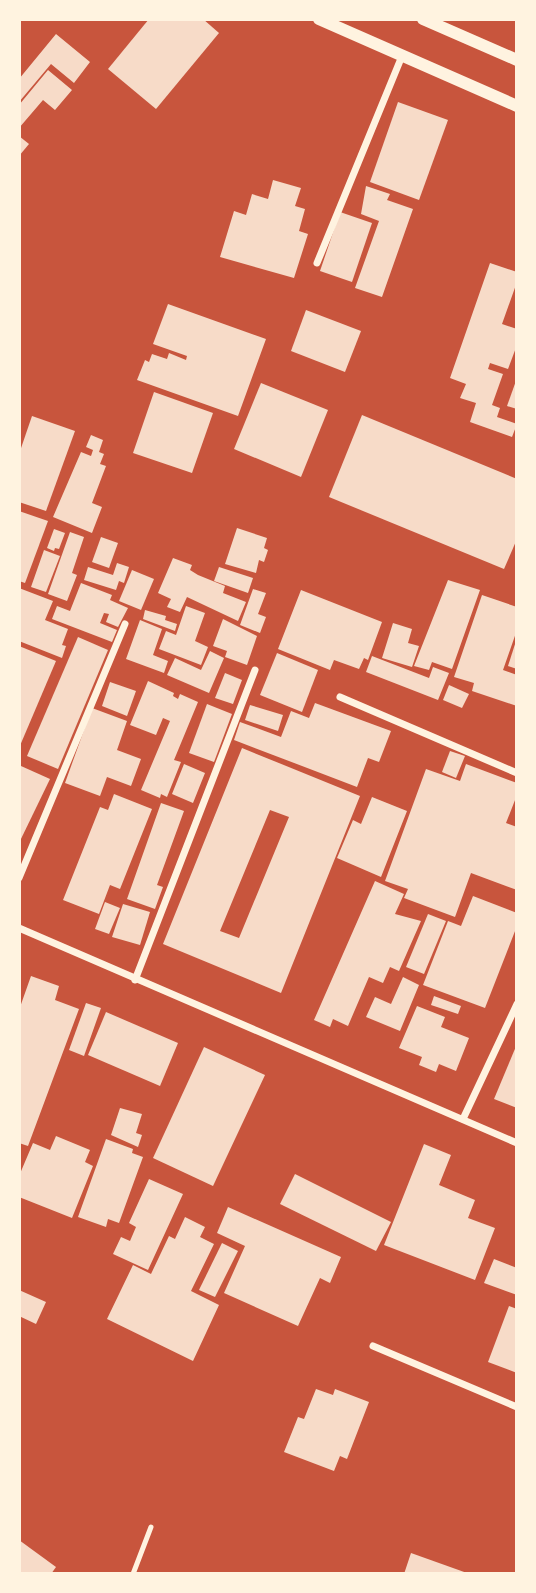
<svg xmlns="http://www.w3.org/2000/svg" width="536" height="1593" viewBox="0 0 536 1593" font-family="Cabin,sans-serif">
	<rect width="100%" height="100%" fill="#c8553d"/>
	<g fill="#f7dbc8" fill-rule="evenodd">
		<polygon points="149,19 203,19 219,33 156,109 108,69"/>
		<polygon points="56,34 90,62 74,83 51,64 19,102 19,79"/>
		<polygon points="48,70 72,90 55,110 43,100 19,128 19,105"/>
		<polygon points="398,102 448,120 419,200 370,182"/>
		<polygon points="19,136 29,144 19,156"/>
		<polygon points="273,180 301,188 295,206 305,209 299,231 308,234 294,278 220,257 234,211 246,215 252,194 268,199"/>
		<polygon points="366,186 390,194 387,200 413,209 382,297 355,288 379,221 361,214"/>
		<polygon points="340,212 372,223 352,282 320,271"/>
		<polygon points="490,263 517,272 517,282 502,324 517,329 517,345 508,369 490,363 488,369 503,374 492,405 500,408 497,417 517,424 512,437 470,422 476,403 460,398 466,384 450,378"/>
		<polygon points="168,304 266,339 238,416 137,380 145,360 149,362 152,354 167,359 169,353 186,360 187,356 153,344"/>
		<polygon points="306,310 361,331 345,372 291,351"/>
		<polygon points="517,378 517,409 507,406"/>
		<polygon points="261,383 328,410 301,477 234,449"/>
		<polygon points="154,392 213,413 192,473 133,453"/>
		<polygon points="362,415 517,479 517,539 504,569 329,497"/>
		<polygon points="32,416 75,431 46,511 19,502 19,454"/>
		<polygon points="91,435 103,440 99,452 104,454 100,464 106,466 92,503 102,507 92,533 53,517 81,452 91,456 93,450 86,447"/>
		<polygon points="19,511 48,521 25,583 19,581"/>
		<polygon points="237,528 267,538 264,548 268,550 264,562 259,560 256,573 225,564"/>
		<polygon points="54,529 65,533 59,549 55,548 54,551 47,548"/>
		<polygon points="70,532 84,537 72,573 77,575 67,601 48,594"/>
		<polygon points="101,537 118,543 109,568 92,562"/>
		<polygon points="44,550 60,556 46,592 31,587"/>
		<polygon points="173,558 192,565 190,570 198,575 225,586 223,593 246,602 238,621 187,597 180,612 167,607 171,599 158,593"/>
		<polygon points="117,563 129,567 124,583 119,581 116,590 84,580 88,567 113,575"/>
		<polygon points="219,567 253,578 248,593 214,581"/>
		<polygon points="132,570 154,579 141,610 119,601"/>
		<polygon points="448,580 480,590 452,669 432,662 429,670 414,666"/>
		<polygon points="81,583 112,595 110,600 128,608 118,627 106,622 109,614 104,613 100,623 117,630 112,642 52,619 57,606 70,611"/>
		<polygon points="19,588 53,601 45,620 68,629 62,645 66,646 62,658 19,641"/>
		<polygon points="253,589 266,593 258,614 266,617 260,633 240,625"/>
		<polygon points="301,590 382,622 368,660 364,658 359,669 334,660 330,670 278,649"/>
		<polygon points="482,595 517,607 517,630 503,670 517,675 517,706 472,691 474,683 454,677"/>
		<polygon points="186,606 205,613 195,641 208,647 201,665 159,649 166,631 176,635"/>
		<polygon points="145,610 166,616 165,620 177,624 175,631 143,619"/>
		<polygon points="223,619 257,636 247,665 225,657 227,651 213,646"/>
		<polygon points="140,620 162,629 153,655 168,661 164,673 126,659"/>
		<polygon points="393,623 412,629 408,643 419,646 412,667 382,658"/>
		<polygon points="78,637 108,650 58,769 27,756"/>
		<polygon points="516,641 517,641 517,669 508,666"/>
		<polygon points="19,646 56,661 19,748"/>
		<polygon points="210,651 224,658 209,693 167,675 175,658 201,670"/>
		<polygon points="277,653 318,670 302,712 260,695"/>
		<polygon points="372,656 429,678 433,667 449,673 438,700 366,672"/>
		<polygon points="225,673 242,680 233,704 215,698"/>
		<polygon points="148,681 174,693 173,696 178,699 180,694 198,702 174,760 181,762 167,797 161,794 160,798 141,790 170,721 163,718 156,735 130,725"/>
		<polygon points="110,682 136,691 127,716 102,706"/>
		<polygon points="449,685 469,694 462,708 443,700"/>
		<polygon points="315,703 391,731 379,762 368,758 357,787 234,740 240,722 281,737 291,711 309,718"/>
		<polygon points="207,704 232,714 214,762 189,753"/>
		<polygon points="250,705 283,715 278,731 245,720"/>
		<polygon points="92,708 127,721 117,750 141,759 131,786 107,777 100,796 65,783"/>
		<path d="M 242,748 L 360,796 L 281,993 L 163,944 ZM 270,810 L 289,817 L 239,938 L 220,931 Z"/>
		<polygon points="450,751 465,756 456,778 442,772"/>
		<polygon points="184,764 205,773 193,803 172,794"/>
		<polygon points="466,764 517,783 517,795 506,823 517,827 517,890 471,873 455,917 404,898 408,889 385,881 426,769 460,781"/>
		<polygon points="21,766 50,779 19,843 19,770"/>
		<polygon points="114,794 152,809 120,889 110,885 99,914 63,900 100,807 108,810"/>
		<polygon points="372,797 407,811 381,877 337,858 353,820 361,824"/>
		<polygon points="161,803 184,811 157,885 163,887 155,909 127,899"/>
		<polygon points="375,881 404,894 395,914 421,921 399,971 390,967 383,983 369,977 348,1026 333,1019 330,1027 314,1020"/>
		<polygon points="473,896 517,913 517,926 485,1008 423,985 448,921 461,926"/>
		<polygon points="105,902 120,908 109,934 95,929"/>
		<polygon points="123,904 150,912 140,945 112,937"/>
		<polygon points="428,914 446,921 424,974 406,967"/>
		<polygon points="31,976 59,986 55,1000 79,1009 28,1146 19,1143 19,1010"/>
		<polygon points="403,977 419,985 400,1031 366,1017 375,997 391,1004"/>
		<polygon points="434,996 461,1006 458,1014 431,1005"/>
		<polygon points="86,1003 101,1008 84,1056 69,1050"/>
		<polygon points="417,1006 445,1017 441,1027 469,1038 456,1071 439,1064 436,1072 419,1065 422,1057 399,1048"/>
		<polygon points="106,1012 178,1043 160,1086 88,1055"/>
		<polygon points="517,1044 517,1108 494,1099"/>
		<polygon points="204,1047 265,1075 213,1186 153,1158"/>
		<polygon points="120,1108 142,1114 136,1133 142,1135 138,1147 111,1135"/>
		<polygon points="56,1136 90,1150 85,1162 93,1166 72,1218 19,1197 19,1176 33,1143 50,1150"/>
		<polygon points="106,1139 133,1149 132,1153 143,1157 119,1223 108,1219 106,1227 78,1217"/>
		<polygon points="424,1144 451,1155 439,1185 475,1200 468,1218 495,1228 475,1280 384,1245"/>
		<polygon points="295,1174 391,1222 376,1251 280,1204"/>
		<polygon points="149,1179 183,1194 148,1270 113,1254 121,1237 130,1241 136,1227 129,1223"/>
		<polygon points="228,1207 341,1257 330,1283 320,1278 298,1326 224,1293 245,1246 217,1233"/>
		<polygon points="185,1217 205,1227 200,1237 214,1244 191,1291 219,1305 193,1361 107,1319 133,1265 151,1274 169,1236 175,1239"/>
		<polygon points="222,1243 238,1251 215,1297 199,1290"/>
		<polygon points="494,1259 517,1268 517,1295 484,1283"/>
		<polygon points="19,1290 46,1302 36,1324 19,1316"/>
		<polygon points="509,1306 517,1309 517,1373 488,1362"/>
		<polygon points="316,1389 333,1395 335,1389 369,1402 347,1459 340,1456 334,1471 284,1452 298,1417 304,1419"/>
		<polygon points="19,1540 56,1567 51,1574 19,1574"/>
		<polygon points="411,1553 467,1573 467,1574 404,1574"/>
	</g>
	<g fill="none" stroke-linecap="round" stroke-linejoin="round">
		<polyline stroke="#fff3e0" stroke-width="5" points="133,1574 151,1527"/>
		<g stroke="#fff3e0" stroke-width="7">
			<polyline points="317,263 402,56"/>
			<polyline points="340,697 517,773"/>
			<polyline points="19,878 125,624"/>
			<polyline points="19,928 517,1143"/>
			<polyline points="135,980 255,670"/>
			<polyline points="463,1119 517,1004"/>
			<polyline points="373,1346 517,1407"/>
		</g>
		<g stroke="#fff3e0" stroke-width="12">
			<polyline points="319,19 517,106"/>
			<polyline points="423,19 517,60"/>
		</g>
	</g>
	<rect width="536" height="1593" fill="none" stroke="#fff3e0" stroke-width="42"/>
</svg>
